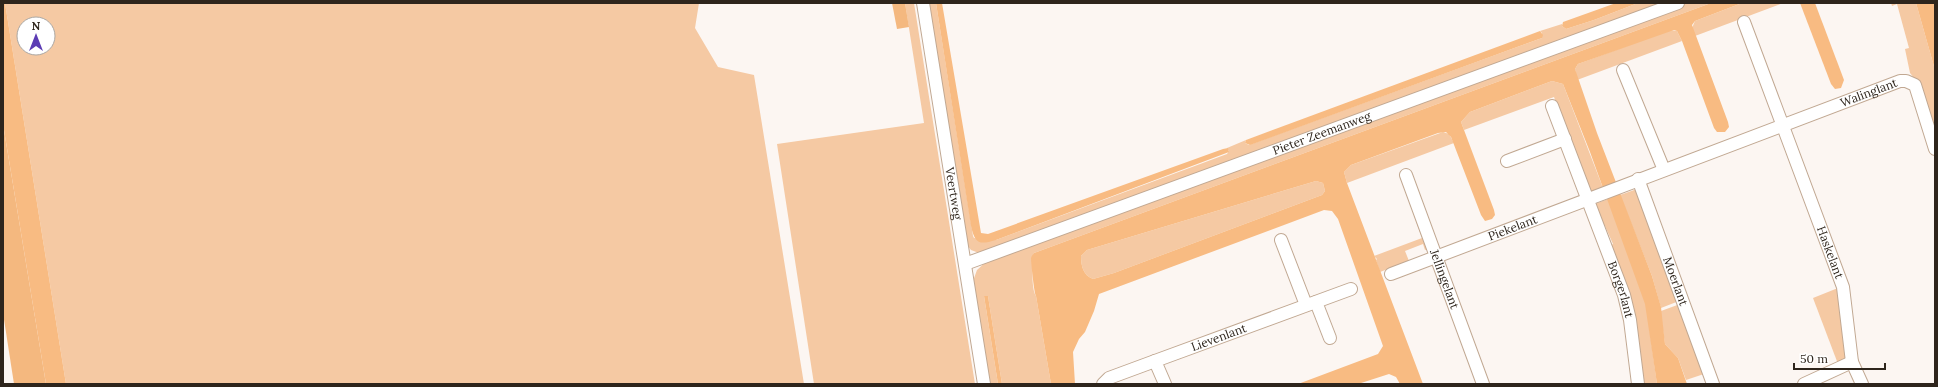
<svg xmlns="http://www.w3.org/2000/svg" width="1938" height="387" viewBox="0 0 1938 387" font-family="Lora,serif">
	<rect width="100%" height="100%" fill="#fcf6f2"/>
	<g fill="#f5c9a3" fill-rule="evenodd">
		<path d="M 5,3 L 699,3 L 695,28 L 718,67 L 754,75 L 804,384 L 66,384 ZM 24,24 L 48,24 L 48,48 L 24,48 Z"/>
		<polygon points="905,3 914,3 975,384 814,384 777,144 924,123"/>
		<polygon points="928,3 936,3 973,236 974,238 996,240 1227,154 1229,151 1227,148 1246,140 1245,143 1249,145 1542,38 1542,33 1540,31 1562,24 1562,26 1566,29 1594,20 1638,3 1663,3 979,253 971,250 967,245"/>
		<path d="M 1686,3 L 1711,3 L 1034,253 C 1032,261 1031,289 1036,296 L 1051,384 L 1002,384 L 988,296 L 984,296 L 998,384 L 990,384 L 973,281 L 977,270 L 988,260 Z"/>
		<polygon points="1742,3 1783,3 1695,36 1692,28 1695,21"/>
		<polygon points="1891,3 1916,3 1935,70 1935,135 1919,84 1910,73 1905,49 1909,48 1897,4 1892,6"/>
		<polygon points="1670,30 1677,31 1682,41 1577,80 1575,69 1578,64"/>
		<polygon points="1552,81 1563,84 1603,188 1590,193 1554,97 1464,130 1461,122 1470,112"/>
		<polygon points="1443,132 1449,134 1454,143 1347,183 1344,172 1351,165"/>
		<path d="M 1316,181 L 1323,183 L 1325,191 L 1322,195 L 1114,273 L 1093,279 C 1083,275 1081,266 1081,256 L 1087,250 Z"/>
		<polygon points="1637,189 1679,301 1661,308 1652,276 1620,195"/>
		<polygon points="1608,199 1646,304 1657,384 1643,384 1610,246 1613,244 1605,226 1603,226 1595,204"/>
		<polygon points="1414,216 1428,249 1425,250 1423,244 1405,251 1409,261 1380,272 1376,260 1377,259 1374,256 1422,238"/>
		<polygon points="1838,288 1847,355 1843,361 1838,364 1813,298"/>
		<polygon points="1680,304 1704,374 1686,380 1678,358 1665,344 1661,316 1661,311"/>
	</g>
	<g fill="#f4b87f">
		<polygon points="892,3 905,3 909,27 897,29"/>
		<polygon points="3,124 46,384 14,384 3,313"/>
	</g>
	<g fill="#f8bb82" fill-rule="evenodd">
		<polygon points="3,3 5,3 66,384 46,384 3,124"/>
		<path d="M 936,3 L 942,3 L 981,233 L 988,234 L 1223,149 L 1228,148 L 1229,152 L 996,240 C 979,245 975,244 971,226 Z"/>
		<polygon points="1616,3 1638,3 1594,20 1566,29 1562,26 1563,22"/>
		<path d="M 1711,3 L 1742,3 L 1695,21 L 1692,25 L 1728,122 L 1729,127 L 1725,132 L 1717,132 L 1714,128 L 1682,41 L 1677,31 L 1674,30 L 1578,64 L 1575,69 L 1597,133 L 1652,276 L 1661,307 L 1665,344 L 1678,358 L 1687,384 L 1657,384 L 1645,304 L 1590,152 L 1563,84 L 1552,81 L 1470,112 L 1461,122 L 1494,210 L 1495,215 L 1492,219 L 1485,221 L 1481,215 L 1451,137 L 1446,132 L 1438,133 L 1351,165 L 1344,172 L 1347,183 L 1423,384 L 1400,384 L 1396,377 L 1389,374 L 1358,384 L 1298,384 L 1378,354 L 1383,346 L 1338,219 L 1332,211 L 1324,210 L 1099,294 L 1094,311 L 1085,332 L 1079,339 L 1073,352 L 1075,384 L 1051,384 L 1036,296 C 1034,293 1031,262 1031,258 C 1032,255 1033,255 1034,253 ZM 1316,181 L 1323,183 L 1325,191 L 1322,195 L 1114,273 L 1093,279 C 1083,275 1081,266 1081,256 L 1087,250 Z"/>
		<polygon points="1800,3 1815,3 1844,80 1841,88 1835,89 1831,84"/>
		<polygon points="1916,3 1935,3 1935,70"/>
		<polygon points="1540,31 1543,35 1542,38 1250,145 1245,143 1246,140"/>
		<polygon points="984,296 988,296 1002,384 998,384"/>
	</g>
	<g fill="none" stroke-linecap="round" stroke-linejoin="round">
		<defs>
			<g id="minor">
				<path id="s1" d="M 923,3 L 984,384"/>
				<path id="s2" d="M 1744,22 L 1843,287 L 1852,362 L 1862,384"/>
				<polyline points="1623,70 1664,170"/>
				<path id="s3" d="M 1552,106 L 1624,295 L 1630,320 L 1638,384"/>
				<polyline points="1507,161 1565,139"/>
				<path id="s4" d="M 1406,175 L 1483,384"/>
				<path id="s5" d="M 1638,179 L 1713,384"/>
				<polyline points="1281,240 1306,305"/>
				<path id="s6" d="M 965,264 L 1678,3"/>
				<path id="s7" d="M 1391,274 L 1900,81 L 1906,81 L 1915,85 L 1935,149"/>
				<polyline points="1316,302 1330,338"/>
				<polyline points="1103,384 1109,378 1155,361"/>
				<path id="s8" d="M 1165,384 L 1155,361 L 1351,289"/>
				<polyline points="1804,384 1852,362"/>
			</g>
		</defs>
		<use href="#minor" stroke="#c1a892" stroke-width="14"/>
		<use href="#minor" stroke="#fff" stroke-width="12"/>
	</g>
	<g text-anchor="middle" stroke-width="3.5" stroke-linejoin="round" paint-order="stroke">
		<g font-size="12" fill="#2e251c" stroke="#fff">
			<text dy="4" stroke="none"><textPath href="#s7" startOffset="511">Walinglant</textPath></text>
			<text dy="4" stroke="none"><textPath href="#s6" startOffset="380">Pieter Zeemanweg</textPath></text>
			<text dy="4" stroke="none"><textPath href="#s1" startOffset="193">Veertweg</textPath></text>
			<text dy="4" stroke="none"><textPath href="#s7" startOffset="130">Piekelant</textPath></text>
			<text dy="4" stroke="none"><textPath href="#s2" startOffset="246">Haskelant</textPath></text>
			<text dy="4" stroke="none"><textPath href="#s4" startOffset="111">Jellingelant</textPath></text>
			<text dy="4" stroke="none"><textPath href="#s5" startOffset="109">Moerlant</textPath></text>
			<text dy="4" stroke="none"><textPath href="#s3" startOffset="196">Borgerlant</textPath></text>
			<text dy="4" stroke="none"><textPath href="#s8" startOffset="93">Lievenlant</textPath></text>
		</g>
	</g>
	<rect width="1938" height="387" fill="none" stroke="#2e251c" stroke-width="8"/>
	<g transform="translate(36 36)"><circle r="19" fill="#ffffff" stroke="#aba8a4"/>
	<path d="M0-3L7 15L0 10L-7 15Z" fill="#5c3cb4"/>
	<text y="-6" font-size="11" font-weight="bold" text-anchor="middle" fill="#2e251c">N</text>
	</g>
	<path d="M1794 363v6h91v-6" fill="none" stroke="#2e251c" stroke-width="2"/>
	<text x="1800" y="363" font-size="12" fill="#2e251c" stroke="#ffffff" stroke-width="3" paint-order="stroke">50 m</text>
</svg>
